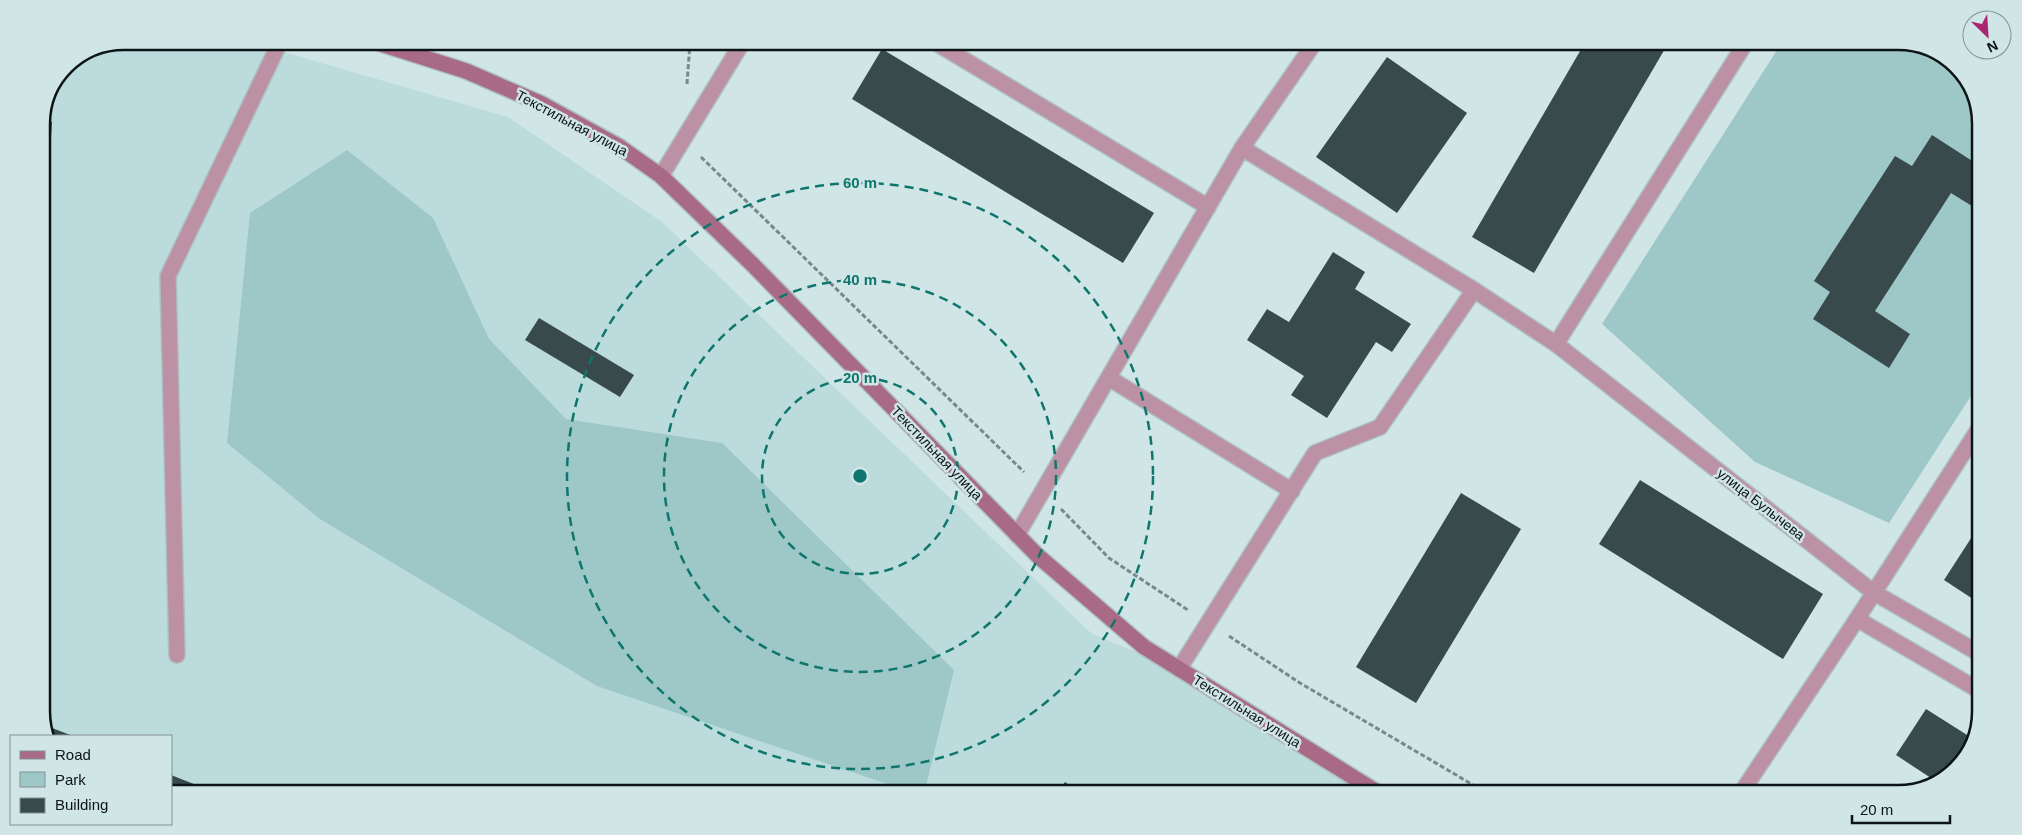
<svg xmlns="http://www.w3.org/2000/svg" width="2022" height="835" viewBox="0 0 2022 835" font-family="Arial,sans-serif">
	<rect width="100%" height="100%" fill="#d0e5e6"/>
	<polygon fill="#bcdbdc" points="124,41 249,42 508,117 662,222 1092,634 1179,669 1362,792 171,788 171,736 49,736 41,717 41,118 66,65"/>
	<g fill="#9ec7c8">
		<polygon points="1779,47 1930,47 1964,74 1981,118 1978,385 1889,523 1755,462 1602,324"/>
		<polygon points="347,150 433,218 489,339 566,419 722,443 954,670 925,790 905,790 597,686 320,519 227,443 250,213"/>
	</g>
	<g fill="#384a4b">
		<polygon points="1583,46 1666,47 1534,273 1472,237"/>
		<polygon points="882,49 1154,213 1123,263 852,99"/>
		<polygon points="1387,57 1467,113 1397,213 1316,157"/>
		<polygon points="41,122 52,122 47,203 41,203"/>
		<polygon points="1932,135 1980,166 1980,211 1951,193 1875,311 1910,334 1889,368 1813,319 1830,292 1814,281 1895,156 1912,166"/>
		<polygon points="1333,252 1365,272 1355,289 1411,324 1392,352 1376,342 1327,418 1291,395 1304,376 1247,340 1267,309 1289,322"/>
		<polygon points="539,318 634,375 620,397 525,340"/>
		<polygon points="1640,480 1823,594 1783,659 1599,544"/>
		<polygon points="1461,493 1521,529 1416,703 1356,667"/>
		<polygon points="1977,529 1976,601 1944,580"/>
		<polygon points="1926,709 1975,740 1944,780 1937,782 1896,755"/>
		<polygon points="44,725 73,736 49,736"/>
		<polygon points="171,775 204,788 171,788"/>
		<polygon points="1065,782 1078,791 1059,791"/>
	</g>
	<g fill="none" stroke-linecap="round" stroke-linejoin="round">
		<defs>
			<g id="service">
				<polyline points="938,44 1208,207"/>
				<polyline points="1242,148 1313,45"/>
				<polyline points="661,176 742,43"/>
				<polyline points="1109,378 1292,491"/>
				<polyline points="1017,535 1242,148 1474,290 1556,344 1743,47"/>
				<polyline points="1857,619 1975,688"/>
				<polyline points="177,655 168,276 280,42"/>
				<polyline points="1179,669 1315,453 1380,427 1474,290"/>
				<polyline points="1741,793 1857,619 1978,430"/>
			</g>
			<polyline id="minor" points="1556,344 1873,592 1975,651"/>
			<polyline id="secondary" points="375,42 466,71 542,104 620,147 661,176 753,265 1038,556 1144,647 1377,792"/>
		</defs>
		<use href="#service" stroke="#adbfc0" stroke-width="18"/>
		<use href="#minor" stroke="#adbfc0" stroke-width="18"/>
		<use href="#secondary" stroke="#adbfc0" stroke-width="18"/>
		<g stroke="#798889" stroke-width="3" stroke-dasharray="5 2.5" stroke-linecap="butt">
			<polyline points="687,84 690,43"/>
			<polyline points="701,157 1024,472"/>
			<polyline points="1061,509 1109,558 1188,610"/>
			<polyline points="1229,636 1300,683 1485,792"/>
		</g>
		<use href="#service" stroke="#bd91a4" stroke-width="15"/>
		<use href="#minor" stroke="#bd91a4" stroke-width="15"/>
		<use href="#secondary" stroke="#a96a86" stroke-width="15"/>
	</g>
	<g fill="none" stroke="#0f766e" stroke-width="2.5" stroke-dasharray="9 6">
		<circle cx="860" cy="476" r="98"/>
		<circle cx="860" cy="476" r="196"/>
		<circle cx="860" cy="476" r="293"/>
	</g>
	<g text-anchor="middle" stroke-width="5" stroke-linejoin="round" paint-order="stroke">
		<g font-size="14" fill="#0d1415" stroke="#d0e5e6">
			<text transform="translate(572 123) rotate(28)" y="5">Текстильная улица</text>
			<text transform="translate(937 453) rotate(46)" y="5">Текстильная улица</text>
			<text transform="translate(1761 504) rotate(38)" y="5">улица Булычева</text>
			<text transform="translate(1247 711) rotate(32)" y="5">Текстильная улица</text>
		</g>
	</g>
	<path d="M0 0H2022V835H0ZM124 50H1898A74 74 0 0 1 1972 124V711A74 74 0 0 1 1898 785H124A74 74 0 0 1 50 711V124A74 74 0 0 1 124 50Z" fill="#d0e5e6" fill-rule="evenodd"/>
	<path fill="none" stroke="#0d1415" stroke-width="2.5" d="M124 50H1898A74 74 0 0 1 1972 124V711A74 74 0 0 1 1898 785H124A74 74 0 0 1 50 711V124A74 74 0 0 1 124 50Z"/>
	<circle cx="860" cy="476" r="8" fill="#0f766e" stroke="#d0e5e6" stroke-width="2.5"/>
	<g font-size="15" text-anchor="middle" font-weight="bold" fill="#0f766e" stroke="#d0e5e6" stroke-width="5" stroke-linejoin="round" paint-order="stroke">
		<text x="860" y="188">60 m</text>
		<text x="860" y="285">40 m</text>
		<text x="860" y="383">20 m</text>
	</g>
	<rect x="10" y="735" width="162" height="90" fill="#d0e5e6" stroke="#829192"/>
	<rect x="20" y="751" width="25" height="8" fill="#a96a86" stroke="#829192"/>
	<text x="55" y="760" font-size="15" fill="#0d1415">Road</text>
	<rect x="20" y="772" width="25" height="15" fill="#9ec7c8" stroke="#829192"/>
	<text x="55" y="785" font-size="15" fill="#0d1415">Park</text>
	<rect x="20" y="798" width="25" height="15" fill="#384a4b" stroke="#829192"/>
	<text x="55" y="810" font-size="15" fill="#0d1415">Building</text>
	<g transform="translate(1987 35) rotate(155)"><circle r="24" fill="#d0e5e6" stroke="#829192"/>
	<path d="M0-4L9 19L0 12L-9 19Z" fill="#aa2670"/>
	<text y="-8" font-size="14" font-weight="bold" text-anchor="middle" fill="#0d1415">N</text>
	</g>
	<path d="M1852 815v8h98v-8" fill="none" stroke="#0d1415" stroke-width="2.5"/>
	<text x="1860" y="815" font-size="15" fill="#0d1415" stroke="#d0e5e6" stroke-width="4" paint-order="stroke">20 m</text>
</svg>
